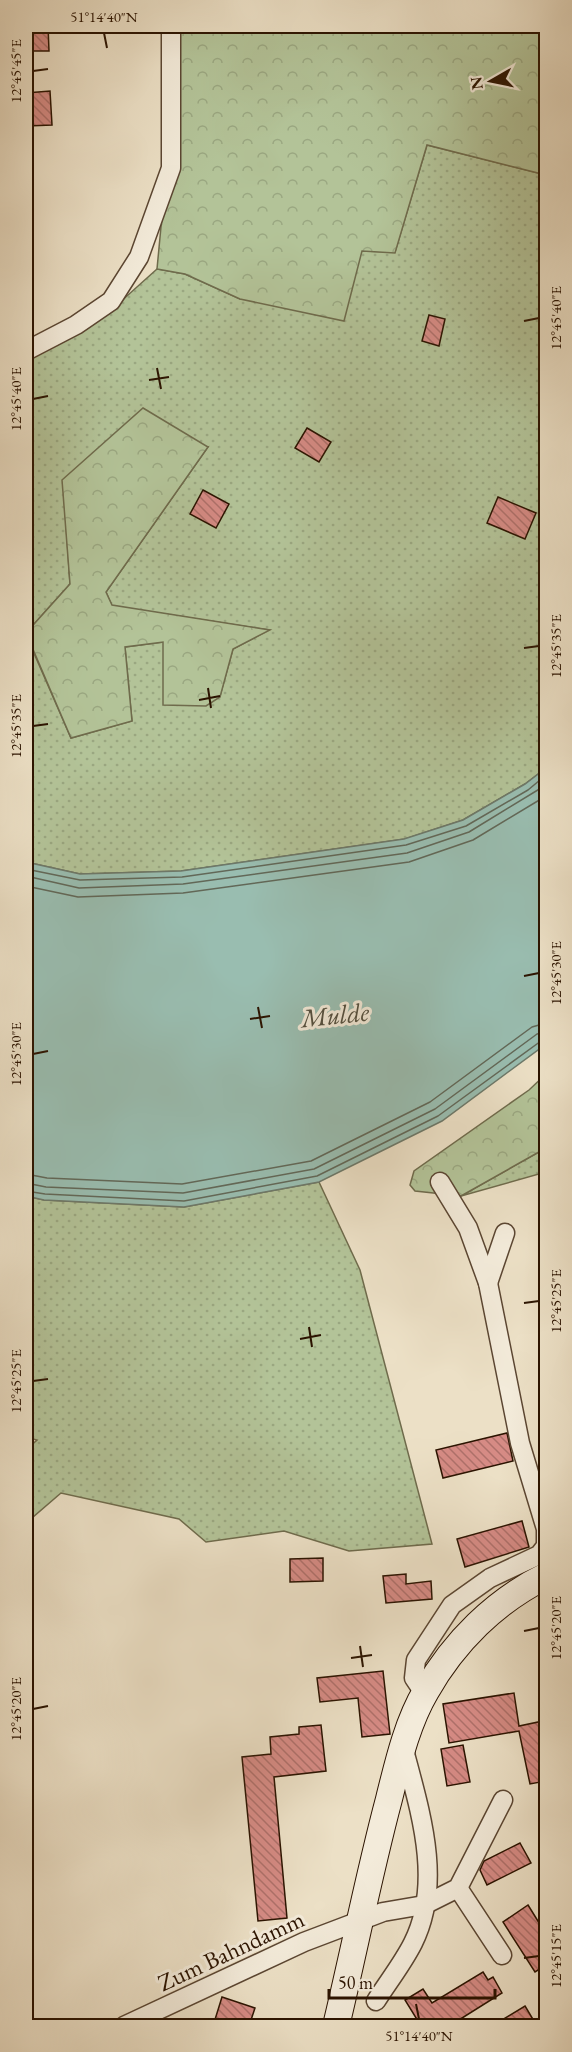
<svg xmlns="http://www.w3.org/2000/svg" width="572" height="2052" viewBox="0 0 572 2052" font-family="'EB Garamond',serif">
	<defs>
		<pattern id="grass-dots" width="8" height="8" patternUnits="userSpaceOnUse" patternTransform="scale(1.5)"><rect width="8" height="8" fill="#b3c398"/><path d="M2 2h.1M6 6h.1" fill="none" stroke="#9aa781" stroke-width="1.8" stroke-linecap="round"/></pattern>
		<pattern id="forest-crowns" width="20" height="18" patternUnits="userSpaceOnUse" patternTransform="scale(1.5)"><rect width="20" height="18" fill="#b3c398"/><path d="M2 6a3 3 0 1 1 6 0M12 15a3 3 0 1 1 6 0" fill="none" stroke="#9aa781"/></pattern>
		<pattern id="building-back-hatch" width="6" height="6" patternUnits="userSpaceOnUse" patternTransform="scale(1.5)"><rect width="6" height="6" fill="#d68b85"/><path d="M-1 5l2 2M0 0l6 6M5-1l2 2" fill="none" stroke="#ae706a"/></pattern>
	</defs>
	<rect width="100%" height="100%" fill="#ece0c6"/>
	<filter id="stains"><feTurbulence type="fractalNoise" baseFrequency=".00333" numOctaves="4"/><feColorMatrix values="0 0 0 0 .2 0 0 0 0 .09 0 0 0 0 .02 0 0 0 .5 -.17"/></filter>
	<radialGradient id="worn" r=".72"><stop offset=".6" stop-color="#630" stop-opacity="0"/><stop offset="1" stop-color="#630" stop-opacity=".3"/></radialGradient>
	<g fill="url(#grass-dots)" stroke="#6f6b4c" stroke-width="1.5">
		<polygon points="427,145 546,175 546,768 525,784 463,820 405,839 181,871 80,874 26,862 26,635 71,738 132,721 125,647 164,642 220,696 233,649 269,630 112,606 106,592 208,447 63,480 70,584 26,633 26,359 108,313 157,269 185,274 240,299 362,251 395,252"/>
		<polygon points="546,1148 546,1172 461,1196"/>
		<polygon points="319,1182 360,1270 432,1544 349,1551 284,1531 206,1542 179,1519 61,1493 26,1523 26,1450 37,1440 26,1437 26,1196 44,1200 184,1207"/>
	</g>
	<g fill="url(#forest-crowns)" stroke="#6f6b4c" stroke-width="1.5">
		<polygon points="180,26 537,26 546,64 546,175 427,145 395,253 362,251 344,321 240,299 185,274 157,269"/>
		<polygon points="143,408 208,447 106,592 112,605 270,630 233,649 220,697 206,706 163,705 163,642 125,647 132,721 71,738 26,633 70,584 62,480"/>
		<polygon points="546,1074 546,1148 461,1196 415,1191 410,1185 414,1171 529,1090"/>
	</g>
	<polygon fill="#99bdb0" stroke="#6d796a" stroke-width="1.5" points="546,768 546,1044 442,1121 319,1182 184,1207 44,1200 26,1196 26,862 80,874 181,871 404,839 463,820 525,784"/>
	<g fill="none" stroke-linecap="round" stroke-linejoin="round">
		<g stroke="#626858" stroke-width="1.5">
			<polyline points="26,869 80,880 182,877 406,845 466,826 528,790 546,775"/>
			<polyline points="26,876 79,888 183,884 407,853 469,832 546,785"/>
			<polyline points="26,886 78,897 183,893 409,862 473,840 546,796"/>
			<polyline points="26,1174 47,1178 182,1184 311,1161 430,1102 532,1027 546,1023"/>
			<polyline points="26,1183 46,1187 183,1193 314,1169 435,1109 537,1034 546,1032"/>
			<polyline points="26,1191 45,1194 184,1201 317,1176 438,1116 541,1041 546,1039"/>
		</g>
	</g>
	<g fill="url(#building-back-hatch)" stroke="#2b1300" stroke-width="1.5">
		<polygon points="26,26 48,26 49,51 26,51"/>
		<polygon points="50,91 52,125 27,126 26,93"/>
		<polygon points="429,315 445,319 439,346 422,341"/>
		<polygon points="307,428 331,442 319,462 295,448"/>
		<polygon points="203,490 229,504 216,528 190,514"/>
		<polygon points="498,497 536,513 525,539 487,523"/>
		<polygon points="507,1433 513,1461 443,1478 436,1450"/>
		<polygon points="522,1521 529,1547 465,1567 457,1539"/>
		<polygon points="323,1558 323,1581 290,1582 290,1559"/>
		<polygon points="406,1574 406,1584 431,1581 432,1599 386,1603 383,1576"/>
		<polygon points="383,1671 390,1734 362,1737 358,1698 320,1702 317,1678"/>
		<polygon points="514,1693 519,1726 543,1721 546,1736 546,1781 530,1784 519,1731 449,1743 443,1704"/>
		<polygon points="321,1725 326,1771 274,1777 287,1918 258,1921 242,1757 271,1754 270,1737 299,1734 299,1727"/>
		<polygon points="463,1745 470,1782 447,1786 441,1749"/>
		<polygon points="520,1843 531,1863 487,1885 480,1870 484,1861"/>
		<polygon points="528,1905 546,1934 546,1965 535,1972 503,1922"/>
		<polygon points="483,1972 488,1980 493,1977 502,1993 462,2018 468,2026 421,2026 405,2000 423,1989 432,2003"/>
		<polygon points="222,1997 255,2008 249,2026 213,2026"/>
		<polygon points="525,2006 537,2026 492,2026"/>
	</g>
	<g fill="none" stroke-linecap="round" stroke-linejoin="round">
		<defs>
			<g id="minor">
				<polyline points="26,351 76,325 111,301 139,257 171,168 171,26"/>
				<polyline points="488,1283 505,1233"/>
				<polyline points="424,1693 414,1678 416,1660 452,1605 490,1578 539,1555 546,1546 546,1529 520,1443 488,1283 468,1228 440,1182"/>
				<polyline points="458,1888 502,1955"/>
				<path d="M 376,2001 C 388,1982 403,1963 413,1943 C 444,1881 419,1808 403,1746"/>
				<polyline points="124,2026 304,1942 383,1912 424,1905 458,1888 503,1800"/>
			</g>
			<path id="secondary" d="M 336,2026 C 354,1951 369,1874 389,1799 C 398,1763 407,1723 426,1691 C 454,1642 495,1601 546,1576"/>
		</defs>
		<use href="#minor" stroke="#5b4632" stroke-width="21"/>
		<use href="#secondary" stroke="#2b1300" stroke-width="28"/>
		<use href="#minor" stroke="#f3ebda" stroke-width="18"/>
		<use href="#secondary" stroke="#f3ebda" stroke-width="26"/>
	</g>
	<path fill="none" stroke="#2b1300" stroke-width="2" d="M 104,33 L 107,48M 33,71 L 48,69M 524,321 L 539,318M 157,368 L 161,389M 149,380 L 169,377M 33,399 L 48,396M 524,648 L 539,646M 208,688 L 211,708M 199,700 L 220,696M 33,726 L 48,724M 524,976 L 539,973M 258,1007 L 262,1028M 250,1019 L 270,1016M 33,1054 L 48,1051M 524,1303 L 539,1301M 309,1327 L 312,1347M 300,1339 L 321,1335M 33,1381 L 48,1379M 524,1631 L 539,1628M 360,1646 L 363,1667M 351,1658 L 372,1655M 33,1709 L 48,1706M 524,1958 L 539,1956M 416,2004 L 419,2019"/>
	<g text-anchor="middle" stroke-width="6" stroke-linejoin="round" paint-order="stroke">
		<g font-size="24" fill="#2b1300" stroke="#f3ebda">
			<text transform="translate(231 1951) rotate(-25)" y="8">Zum Bahndamm</text>
		</g>
		<g font-size="26" font-style="italic" fill="#524e3e" stroke="#f3ebda">
			<text transform="translate(335 1015) rotate(-6)" y="9">Mulde</text>
		</g>
	</g>
	<rect width="572" height="2052" fill="none" stroke="#ece0c6" stroke-width="66"/>
	<g transform="translate(491 81) rotate(261)" stroke="#f3ebda" stroke-width="4.5" paint-order="stroke">
	<path d="M0-4.5L10 22L0 15L-10 22Z" fill="#2b1300"/>
	<text y="-9" font-size="16" font-weight="bold" text-anchor="middle" fill="#2b1300">N</text>
	</g>
	<path d="M329 1989v9h166v-9" fill="none" stroke="#2b1300" stroke-width="3"/>
	<text x="338" y="1989" font-size="18" fill="#2b1300" stroke="#f3ebda" stroke-width="4.5" paint-order="stroke">50 m</text>
	<rect x="33" y="33" width="506" height="1986" fill="none" stroke="#2b1300" stroke-width="2"/>
	<g font-size="15" text-anchor="middle" fill="#2b1300">
		<text x="104" y="22">51°14'40"N</text>
		<text transform="translate(16 71) rotate(-90)" y="5">12°45'45"E</text>
		<text transform="translate(556 318) rotate(-90)" y="5">12°45'40"E</text>
		<text transform="translate(16 399) rotate(-90)" y="5">12°45'40"E</text>
		<text transform="translate(556 646) rotate(-90)" y="5">12°45'35"E</text>
		<text transform="translate(16 726) rotate(-90)" y="5">12°45'35"E</text>
		<text transform="translate(556 973) rotate(-90)" y="5">12°45'30"E</text>
		<text transform="translate(16 1054) rotate(-90)" y="5">12°45'30"E</text>
		<text transform="translate(556 1301) rotate(-90)" y="5">12°45'25"E</text>
		<text transform="translate(16 1381) rotate(-90)" y="5">12°45'25"E</text>
		<text transform="translate(556 1628) rotate(-90)" y="5">12°45'20"E</text>
		<text transform="translate(16 1709) rotate(-90)" y="5">12°45'20"E</text>
		<text transform="translate(556 1956) rotate(-90)" y="5">12°45'15"E</text>
		<text x="419" y="2041">51°14'40"N</text>
	</g>
	<rect width="100%" height="100%" filter="url(#stains)"/>
	<rect width="100%" height="100%" fill="url(#worn)"/>
</svg>
